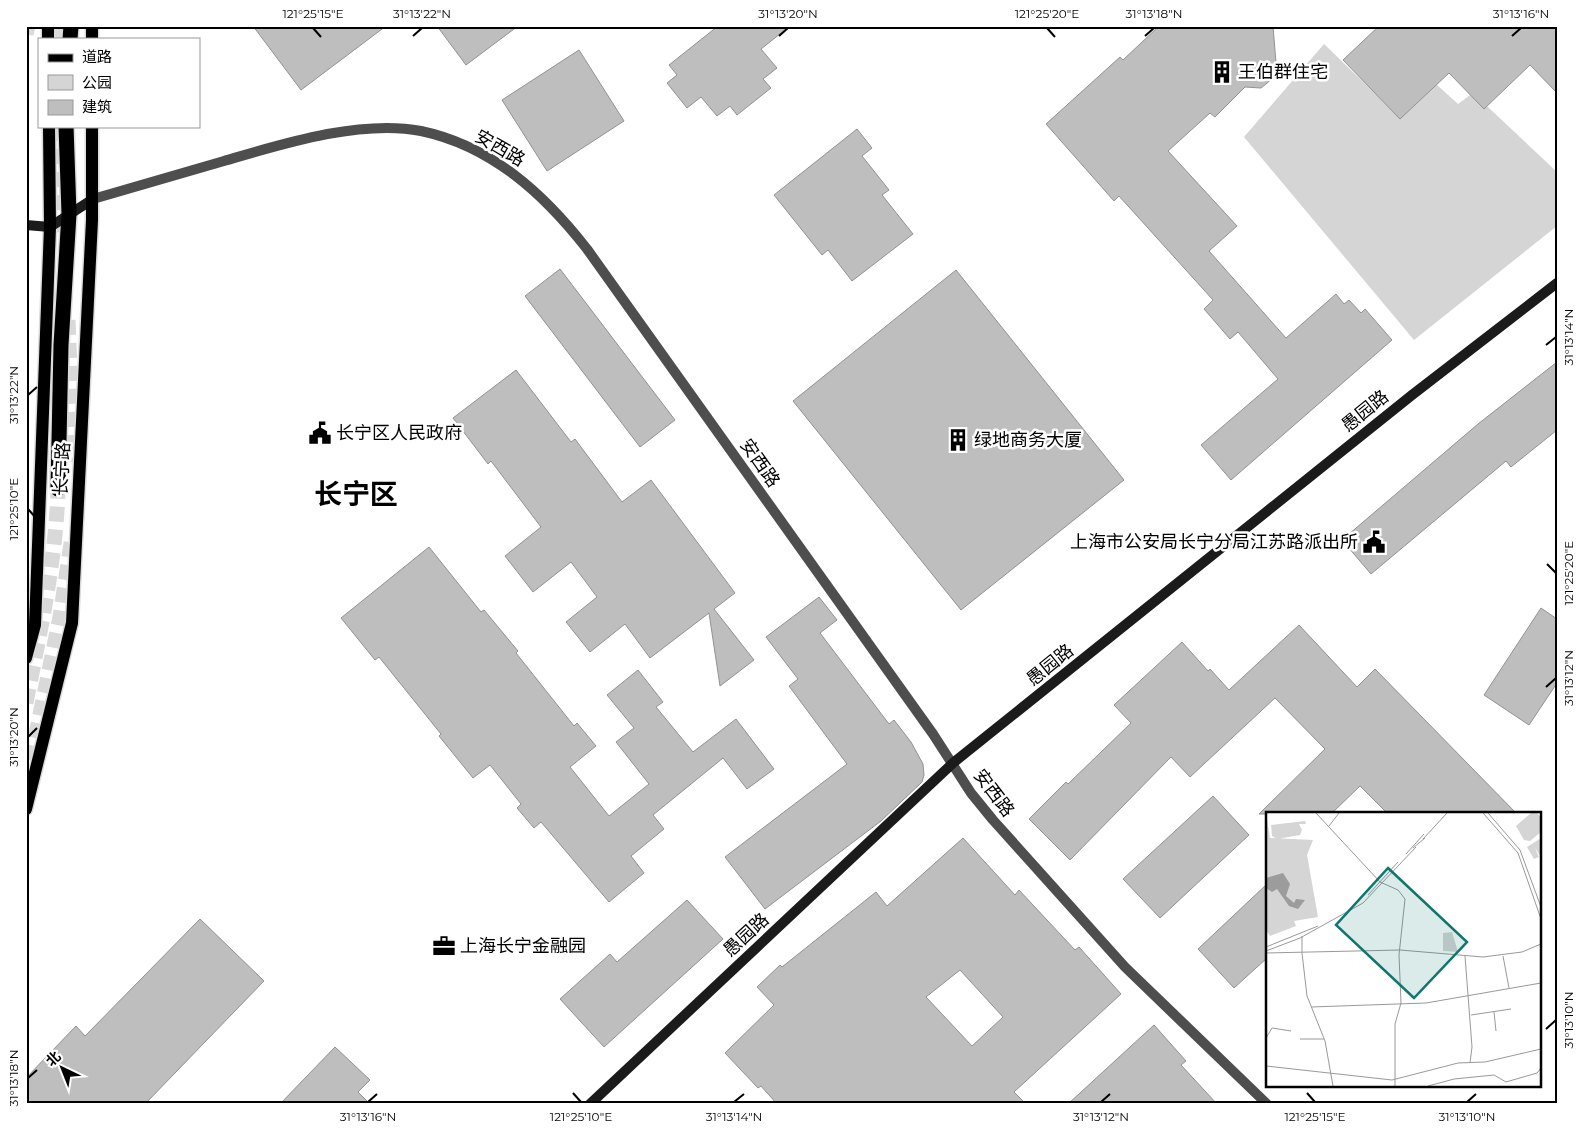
<svg xmlns="http://www.w3.org/2000/svg" width="1583" height="1130" viewBox="0 0 1583 1130" font-family="Montserrat,'Noto Sans SC',sans-serif">
	<rect width="100%" height="100%" fill="#fff"/>
	<polygon fill="#d5d5d5" points="1324,44 1387,105 1425,74 1458,104 1473,93 1557,172 1557,226 1414,340 1244,137"/>
	<g fill="#bebebe" stroke="#929292" fill-rule="evenodd">
		<polygon points="253,26 386,26 301,90"/>
		<polygon points="437,26 518,26 466,65"/>
		<polygon points="718,26 790,26 761,49 777,68 763,79 771,88 737,115 730,106 717,116 701,97 687,108 667,83 677,75 669,65"/>
		<polygon points="1159,26 1273,26 1277,75 1261,88 1245,87 1215,117 1210,113 1168,151 1237,226 1209,251 1286,338 1336,294 1344,304 1349,300 1361,313 1365,309 1392,340 1231,480 1201,445 1278,379 1238,332 1230,339 1204,309 1213,300 1119,196 1114,201 1046,124 1120,57 1123,60"/>
		<polygon points="1379,26 1557,26 1557,93 1530,65 1484,109 1449,73 1400,119 1343,60"/>
		<polygon points="579,50 624,121 547,171 502,100"/>
		<polygon points="857,129 872,148 862,156 889,190 882,195 913,234 852,281 828,250 822,255 774,195"/>
		<polygon points="560,269 675,420 640,447 525,296"/>
		<polygon points="956,270 1124,480 961,610 793,401"/>
		<polygon points="1557,362 1557,430 1511,467 1506,461 1371,574 1342,540 1478,424"/>
		<polygon points="516,370 571,442 575,439 622,502 651,480 735,593 714,609 754,660 720,686 709,613 650,658 625,624 590,652 566,622 597,597 571,562 533,592 505,556 541,527 491,461 488,464 453,418"/>
		<polygon points="429,547 481,612 484,610 518,651 516,653 574,726 577,723 596,746 570,767 609,816 649,784 616,742 634,728 607,695 638,670 663,702 656,707 693,752 736,719 774,769 747,789 723,758 653,815 664,829 631,856 644,873 609,902 541,822 534,828 517,808 521,804 490,765 473,778 439,736 441,734 379,657 375,660 341,618"/>
		<polygon points="819,597 837,620 820,633 889,724 894,720 911,742 923,764 924,775 922,782 881,821 765,909 725,857 847,764 789,686 798,679 766,637"/>
		<polygon points="1541,608 1557,619 1557,683 1529,725 1484,695"/>
		<polygon points="1299,625 1357,687 1375,669 1517,814 1388,814 1360,786 1331,814 1259,814 1325,749 1275,698 1190,777 1171,757 1070,860 1029,819 1066,782 1068,784 1131,723 1114,705 1182,642 1208,671 1210,669 1229,690"/>
		<polygon points="1213,796 1249,835 1160,918 1123,879"/>
		<path d="M 963,838 L 1015,895 L 1019,890 L 1075,950 L 1079,947 L 1121,994 L 1014,1092 L 1026,1104 L 777,1104 L 761,1086 L 758,1088 L 725,1053 L 774,1005 L 757,987 L 780,965 L 782,967 L 876,892 L 887,906 ZM 960,970 L 1003,1017 L 972,1046 L 926,997 Z"/>
		<polygon points="1267,884 1267,958 1234,988 1198,949"/>
		<polygon points="687,900 723,939 604,1047 560,999 610,954 617,962"/>
		<polygon points="200,919 264,981 145,1104 26,1104 26,1078 76,1026 85,1036"/>
		<polygon points="1154,1025 1186,1061 1181,1065 1217,1104 1068,1104"/>
		<polygon points="335,1047 370,1080 358,1092 370,1104 280,1104"/>
	</g>
	<g fill="none" stroke-linecap="round" stroke-linejoin="round">
		<g stroke="#d9d9d9" stroke-width="15" stroke-dasharray="15 8" stroke-linecap="butt">
			<polyline points="26,34 28,26"/>
			<polyline points="55,39 55,26"/>
			<polyline points="57,126 63,232"/>
			<polyline points="68,320 74,462"/>
			<path d="M 26,703 C 40,632 56,561 58,489"/>
			<polyline points="26,783 60,617 72,537"/>
		</g>
		<defs>
			<g id="primary">
				<polyline points="48,26 48,39"/>
				<polyline points="92,26 92,39"/>
				<polyline points="26,658 35,625 50,227 49,126"/>
				<polyline points="26,809 72,623 92,220 92,126"/>
			</g>
			<g id="highway">
				<polyline points="70,39 71,26"/>
				<polyline points="58,489 61,345 69,214 66,126"/>
			</g>
		</defs>
		<use href="#primary" stroke="#dbdbdb" stroke-width="15"/>
		<use href="#highway" stroke="#dbdbdb" stroke-width="18"/>
		<path stroke="#4e4e4e" stroke-width="10" d="M 93,199 C 137,186 180,174 224,161 C 282,144 361,119 421,131 C 492,146 544,194 587,249 L 933,734 L 971,793 L 993,820 L 1125,967 L 1267,1104"/>
		<g stroke="#1b1b1b" stroke-width="10">
			<polyline points="26,225 50,227 93,199"/>
			<polyline points="590,1104 953,763 1412,395 1557,283"/>
		</g>
		<use href="#primary" stroke="#000" stroke-width="12"/>
		<use href="#highway" stroke="#000" stroke-width="15"/>
	</g>
	<path fill="none" stroke="#000" stroke-width="2" d="M 313,28 L 321,37M 1047,28 L 1055,37M 413,36 L 422,28M 779,36 L 788,28M 1145,36 L 1154,28M 1512,36 L 1521,28M 1546,345 L 1556,337M 28,395 L 37,387M 28,509 L 36,518M 1547,564 L 1556,573M 1546,687 L 1556,678M 28,737 L 37,728M 1546,1029 L 1556,1020M 28,1078 L 37,1070M 573,1093 L 581,1102M 1307,1093 L 1315,1102M 368,1102 L 377,1094M 734,1102 L 744,1094M 1101,1102 L 1110,1094M 1467,1102 L 1476,1094"/>
	<defs>
		<symbol id="building-bare" viewBox="-9 -9 18 18"><path d="M-4-6H4V6H1V3H-1V6H-4ZM-2.5-4.3h1.7v1.8h-1.7ZM.8-4.3h1.7v1.8H.8ZM-2.5-1h1.7V.8h-1.7ZM.8-1h1.7V.8H.8Z" fill="#000" stroke="#fff" stroke-width="2.5" paint-order="stroke"/></symbol>
		<symbol id="civic-bare" viewBox="-9 -9 18 18"><path d="M-.6-6.5H3V-4.5H.6V-3L4-1V1h2V6H-6V1h2V-1L-.6-3ZM-1.2 2.5V6h2.4V2.5Z" fill="#000" stroke="#fff" stroke-width="2.5" paint-order="stroke"/></symbol>
		<symbol id="office-bare" viewBox="-9 -9 18 18"><path d="M-6-3h4V-5.5h4V-3h4V5H-6ZM-1-4.5V-3h2v-1.5ZM-6 0V1H6V0Z" fill="#000" stroke="#fff" stroke-width="2.5" paint-order="stroke"/></symbol>
	</defs>
	<g fill-rule="evenodd">
		<use href="#building-bare" x="1206" y="56" width="32" height="32"/>
		<use href="#civic-bare" x="304" y="417" width="32" height="32"/>
		<use href="#building-bare" x="942" y="424" width="32" height="32"/>
		<use href="#civic-bare" x="1358" y="526" width="32" height="32"/>
		<use href="#office-bare" x="428" y="930" width="32" height="32"/>
	</g>
	<g text-anchor="middle" stroke-width="5" stroke-linejoin="round" paint-order="stroke">
		<g font-size="18" fill="#000" stroke="#fff" text-anchor="start">
			<text x="1238" y="78">王伯群住宅</text>
			<text x="336" y="439">长宁区人民政府</text>
			<text x="974" y="446">绿地商务大厦</text>
			<text x="1358" y="548" text-anchor="end">上海市公安局长宁分局江苏路派出所</text>
			<text x="460" y="952">上海长宁金融园</text>
		</g>
		<g font-size="18" fill="#000" stroke="#fff">
			<text transform="translate(500 148) rotate(30)" y="6">安西路</text>
			<text transform="translate(1365 411) rotate(-39)" y="6">愚园路</text>
			<text transform="translate(760 463) rotate(55)" y="6">安西路</text>
			<text transform="translate(62 469) rotate(-87)" y="6">长宁路</text>
			<text transform="translate(1050 665) rotate(-39)" y="6">愚园路</text>
			<text transform="translate(994 793) rotate(53)" y="6">安西路</text>
			<text transform="translate(746 935) rotate(-43)" y="6">愚园路</text>
		</g>
		<g font-size="28" font-weight="bold" fill="#000" stroke="#fff">
			<text x="356" y="504">长宁区</text>
		</g>
	</g>
	<g transform="translate(1266 812)">
		<rect width="275" height="275" fill="#fff"/>
		<path d="M 0,1 L 4,26 L 47,28 L 41,43 L 52,105 L 28,109 L 30,114 L 4,124 L 0,118 ZM 265,1 L 271,1 L 275,6 L 275,20 L 264,29 L 258,28 L 250,14 ZM 39,9 L 40,12 L 33,12 L 36,18 L 34,23 L 11,27 L 6,24 L 5,13 ZM 275,26 L 275,45 L 269,36 L 273,45 L 268,47 L 261,35 ZM 186,120 L 192,140 L 177,139 L 177,121 Z" fill="#d5d5d5"/>
		<path d="M 17,61 L 24,72 L 20,84 L 28,91 L 30,87 L 39,88 L 32,97 L 23,94 L 11,77 L 6,80 L 0,76 L 0,66 Z" fill="#9c9c9c"/>
		<path fill="none" stroke="#999" stroke-width="1" d="M 50,1 L 114,70 L 132,78 L 139,87 L 133,143 L 135,191 L 129,212 L 129,274M 217,1 L 252,41 L 275,107M 222,1 L 254,38 L 275,95M 63,14 L 73,1M 157,27 L 181,1M 147,36 L 159,26M 140,42 L 158,22M 102,83 L 132,50M 36,124 L 36,141M 0,135 L 52,114M 0,139 L 34,126 L 97,91 L 150,35M 0,141 L 134,138 L 217,145 L 256,140 L 275,132M 36,141 L 41,184 L 59,229 L 67,274M 199,144 L 206,235 L 204,251M 237,144 L 243,176M 45,195 L 160,191 L 275,171M 228,200 L 230,219M 205,203 L 245,197M 0,226 L 6,216 L 25,219M 34,227 L 58,227M 0,254 L 126,268 L 192,251 L 219,250 L 275,237M 162,274 L 188,267 L 228,263 L 240,270 L 271,261 L 275,256"/>
		<path fill="#0f766e" fill-opacity="0.15" stroke="#0f766e" stroke-width="2.5" d="M 122,56 L 201,130 L 148,186 L 70,113 Z"/>
		<rect width="275" height="275" fill="none" stroke="#000" stroke-width="2.5"/>
	</g>
	<rect width="1583" height="1130" fill="none" stroke="#ffffff" stroke-width="55"/>
	<rect x="38" y="38" width="162" height="90" fill="#ffffff" stroke="#999999"/>
	<rect x="48" y="54" width="25" height="8" fill="#000000" stroke="#999999"/>
	<text x="82" y="62" font-size="15" fill="#000000">道路</text>
	<rect x="48" y="75" width="25" height="15" fill="#d5d5d5" stroke="#999999"/>
	<text x="82" y="88" font-size="15" fill="#000000">公园</text>
	<rect x="48" y="100" width="25" height="15" fill="#bebebe" stroke="#999999"/>
	<text x="82" y="112" font-size="15" fill="#000000">建筑</text>
	<g transform="translate(62 1068) rotate(317)" stroke="#ffffff" stroke-width="4" paint-order="stroke">
	<path d="M0-4L9 19L0 12L-9 19Z" fill="#000000"/>
	<text y="-8" font-size="14" font-weight="bold" text-anchor="middle" fill="#000000">北</text>
	</g>
	<rect x="28" y="28" width="1528" height="1074" fill="none" stroke="#000" stroke-width="2"/>
	<g font-size="12" text-anchor="middle" fill="#000">
		<text x="313" y="18">121°25'15"E</text>
		<text x="422" y="18">31°13'22"N</text>
		<text x="788" y="18">31°13'20"N</text>
		<text x="1047" y="18">121°25'20"E</text>
		<text x="1154" y="18">31°13'18"N</text>
		<text x="1521" y="18">31°13'16"N</text>
		<text transform="translate(1569 337) rotate(-90)" y="4">31°13'14"N</text>
		<text transform="translate(14 395) rotate(-90)" y="4">31°13'22"N</text>
		<text transform="translate(14 509) rotate(-90)" y="4">121°25'10"E</text>
		<text transform="translate(1569 573) rotate(-90)" y="4">121°25'20"E</text>
		<text transform="translate(1569 678) rotate(-90)" y="4">31°13'12"N</text>
		<text transform="translate(14 737) rotate(-90)" y="4">31°13'20"N</text>
		<text transform="translate(1569 1020) rotate(-90)" y="4">31°13'10"N</text>
		<text transform="translate(14 1078) rotate(-90)" y="4">31°13'18"N</text>
		<text x="368" y="1121">31°13'16"N</text>
		<text x="581" y="1121">121°25'10"E</text>
		<text x="734" y="1121">31°13'14"N</text>
		<text x="1101" y="1121">31°13'12"N</text>
		<text x="1315" y="1121">121°25'15"E</text>
		<text x="1467" y="1121">31°13'10"N</text>
	</g>
</svg>
